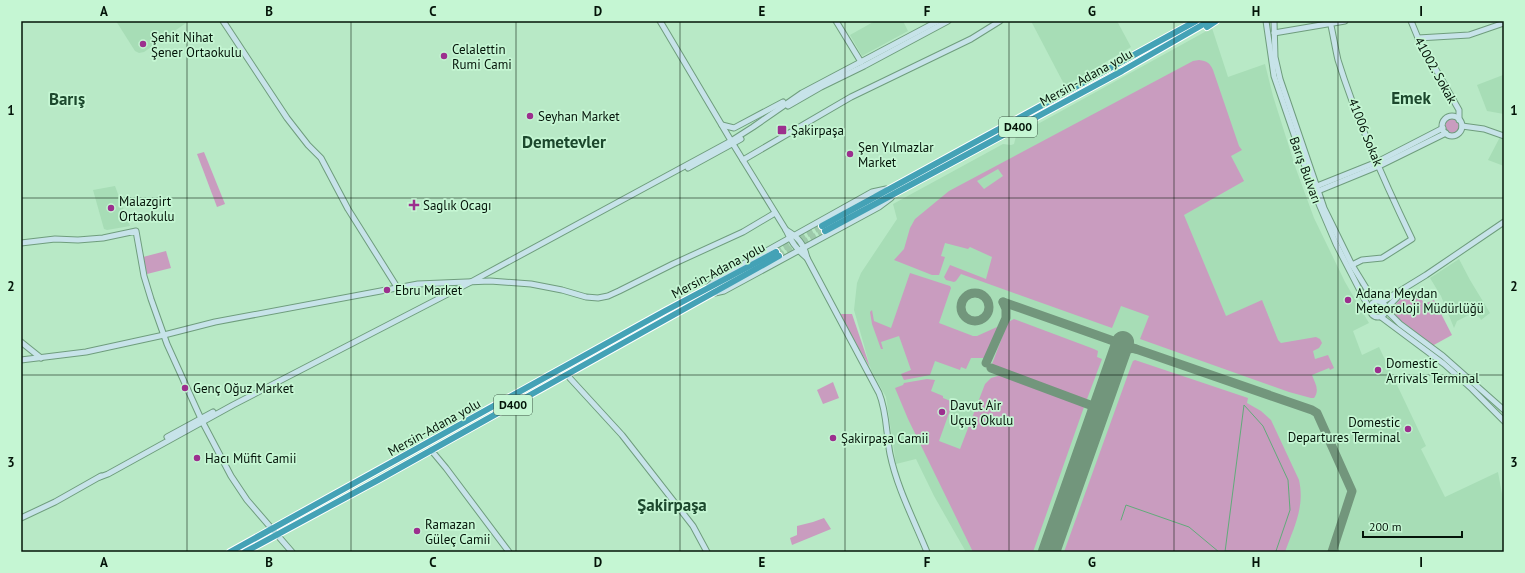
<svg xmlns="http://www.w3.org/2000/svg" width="1525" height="573" viewBox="0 0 1525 573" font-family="'PT Sans',sans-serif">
	<rect width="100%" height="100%" fill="#b8e9c6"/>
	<g fill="#a7ddb6">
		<polygon points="116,21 189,21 144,52 139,53 135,51"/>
		<polygon points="875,21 903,21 908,31 862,56 850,35"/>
		<polygon points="1031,21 1117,21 1131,47 1065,86"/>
		<polygon points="1212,28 1228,77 1265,64 1273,96 1296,169 1314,218 1345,282 1369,323 1353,331 1362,355 1379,347 1426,446 1421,449 1445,497 1498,472 1504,505 1504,552 966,552 934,496 916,459 896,464 886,397 871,370 854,310 857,283 861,273 897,219 893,204 1003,144 1011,145 1014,144 1016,136"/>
		<polygon points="1503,75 1504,114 1487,111 1477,85"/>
		<polygon points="1500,137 1504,138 1504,166 1488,160"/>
		<polygon points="115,186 130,226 107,230 104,229 93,190"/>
		<polygon points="1459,259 1470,280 1490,313 1481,320 1480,318 1473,313 1457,321 1454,328 1441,296 1430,278"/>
	</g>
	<g fill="#c99cbf" fill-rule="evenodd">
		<path d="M 1199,60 C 1207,61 1210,63 1213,70 L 1239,146 L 1242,150 L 1231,156 L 1244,181 L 1184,215 L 1226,316 L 1262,300 L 1278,340 L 1281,343 L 1316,337 L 1320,339 L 1322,343 L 1319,348 L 1313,351 L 1315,359 L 1328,355 L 1334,368 L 1330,370 L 1329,368 L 1312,375 C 1315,383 1320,390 1314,398 L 1311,398 L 1289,392 L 1140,339 L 1149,316 L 1121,306 L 1112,328 L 961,274 L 956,281 L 954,282 L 946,280 L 944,277 L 950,265 L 986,279 L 992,257 L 970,247 L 968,249 L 945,243 L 941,256 L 945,257 L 939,275 L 932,275 L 894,260 L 904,249 L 910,228 L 915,219 L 949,191 L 1193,61 ZM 998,169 L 1003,176 L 984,189 L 977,181 Z"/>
		<circle cx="1453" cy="126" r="8"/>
		<polygon points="204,152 225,204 217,207 197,154"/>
		<polygon points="166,251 171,268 147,274 143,257"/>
		<polygon points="910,273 950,286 951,288 939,323 973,336 977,336 997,327 997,329 987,355 984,358 971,358 966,369 961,367 960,370 935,361 930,375 904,380 901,374 911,370 899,336 881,342 883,349 881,349 872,324 870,312 872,310 874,321 891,328"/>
		<path d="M 1417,289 L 1424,304 L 1434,300 L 1452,335 L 1432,346 L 1398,319 C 1386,304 1406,296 1417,289 Z"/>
		<polygon points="840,314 852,314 870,367 859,349"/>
		<polygon points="1014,319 1094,349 1098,351 1097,357 1102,359 1087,399 1082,400 993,366 992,364 1008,322"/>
		<path d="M 1135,360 L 1248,398 L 1247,403 L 1261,411 L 1271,420 L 1299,480 C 1305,507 1294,527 1285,552 L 1064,552 L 1131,366 L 1133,361 Z"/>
		<polygon points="1001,375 1005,375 1082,404 1084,407 1033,552 973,552 908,419 895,388 903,385 904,383 927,379 935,380 931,391 943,396 943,398 953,402 939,441 960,449 985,384 991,378"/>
		<polygon points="833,382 839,398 823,404 817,390"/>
		<polygon points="824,518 831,529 792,545 790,538 797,535 797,526 813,522"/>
	</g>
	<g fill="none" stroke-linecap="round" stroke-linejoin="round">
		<g stroke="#61ab7a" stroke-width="1">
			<polyline points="1121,520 1126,505 1189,527 1219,552"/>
			<polyline points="1226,551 1276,552"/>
			<polyline points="1225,552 1244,405 1263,426 1288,480 1290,510 1276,551"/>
		</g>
		<g stroke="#72967c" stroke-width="9">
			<circle cx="975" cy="307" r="14"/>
			<path d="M 1003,302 L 1136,349 C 1127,347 1122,352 1117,359 L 1119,347 L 1113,341"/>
			<polyline points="1136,349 1312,410 1317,413 1352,491 1332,552"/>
			<polyline points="986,363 1006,318 1006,309 1003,302"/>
			<polyline points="991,368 1090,405 1094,410 1097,417"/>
		</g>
		<polyline stroke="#72967c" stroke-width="22" points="1049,552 1123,342"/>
		<g stroke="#9dc9aa" stroke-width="6" stroke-dasharray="6 3" stroke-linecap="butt">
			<polyline points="776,252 822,226"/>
			<polyline points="779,256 825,231"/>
		</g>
		<defs>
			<g id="secondary">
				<polyline points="223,21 287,118 308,145 321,158 348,209 397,287"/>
				<path d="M 660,21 L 733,144 L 786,230 C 791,242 797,250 807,258"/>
				<polyline points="836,21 861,62"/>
				<polyline points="1266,21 1274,76 1313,190 1336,244 1370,310"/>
				<polyline points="1274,21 1275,57 1280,79 1324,208 1352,265 1368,291 1379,301"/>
				<path d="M 1330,21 C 1333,34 1335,47 1338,60 C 1357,121 1384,181 1412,239 L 1382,258 L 1362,260 L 1352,265"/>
				<polyline points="1411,21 1418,38 1459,110 1459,120"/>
				<polyline points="1274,33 1345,21"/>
				<polyline points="1418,38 1469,35 1504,23"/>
				<polyline points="788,106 821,87 864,66 948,21"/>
				<circle cx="1452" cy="126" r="10"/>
				<polyline points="722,125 734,128 783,102"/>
				<polyline points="1462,126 1484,129 1504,136"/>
				<polyline points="743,160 851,97 971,39 1000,21"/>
				<polyline points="688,168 741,139"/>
				<polyline points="1317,186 1377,162 1443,128"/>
				<polyline points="1318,191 1379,166 1446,133"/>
				<path d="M 786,230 C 798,237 804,244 807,258 L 879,393 C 887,412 886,433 890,454 C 897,488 914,520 927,552"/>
				<polyline points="21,243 55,239 78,240 103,238 136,231 144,276 151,299 167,344 202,421 231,476 247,500 292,552"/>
				<polyline points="709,286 718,278 872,192 886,189"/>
				<polyline points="715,293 724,291 879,207 891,198"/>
				<circle cx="1378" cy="309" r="8"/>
				<polyline points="1382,302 1426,275 1504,222"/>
				<polyline points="1386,309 1404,290"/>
				<polyline points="1386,310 1400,324 1443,356 1504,410"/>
				<polyline points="1381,317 1444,364 1472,389 1504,421"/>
				<polyline points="21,342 41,358"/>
				<polyline points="21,360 86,352 164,335 215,322 418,284 490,281 531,284 562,290 586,297 598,298 608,296 619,291 673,264 743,232 775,213"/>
				<polyline points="567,375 622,435 693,526 707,552"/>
				<polyline points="167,437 213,412"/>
				<polyline points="431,450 446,468 509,552"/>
				<polyline points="100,477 108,474 233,405 469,283 731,141 753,127 802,93 938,21"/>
				<polyline points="21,518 55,502 101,476"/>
			</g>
			<g id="highway">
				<polyline points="1207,27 1216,21"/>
				<polyline points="822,226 1196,21"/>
				<polyline points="825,231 1122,71 1209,21"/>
				<polyline points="230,552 665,311 776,252"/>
				<polyline points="245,552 378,480 779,256"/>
			</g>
		</defs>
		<use href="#secondary" stroke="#6f9d7d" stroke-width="7"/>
		<use href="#highway" stroke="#fff" stroke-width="8"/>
		<use href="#secondary" stroke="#c7e3e9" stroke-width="5"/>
		<use href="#highway" stroke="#44a2b6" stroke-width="6"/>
	</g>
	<path fill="none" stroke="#041409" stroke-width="1" stroke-opacity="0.55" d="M 187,21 L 187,552M 351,21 L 351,552M 516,21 L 516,552M 680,21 L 680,552M 845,21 L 845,552M 1009,21 L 1009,552M 1174,21 L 1174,552M 1338,21 L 1338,552M 21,198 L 1504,198M 21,375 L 1504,375"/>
	<g fill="#9c2f8e" stroke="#c5f6d3" stroke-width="1.5">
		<circle cx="143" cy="44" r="4"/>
		<circle cx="444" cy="56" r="4"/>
		<circle cx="530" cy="116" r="4"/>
		<rect x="777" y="125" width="10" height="10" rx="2"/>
		<circle cx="850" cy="154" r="4"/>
		<path d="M412 199h4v4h4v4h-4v4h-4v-4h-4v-4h4z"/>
		<circle cx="111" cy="208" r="4"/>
		<circle cx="387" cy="290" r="4"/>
		<circle cx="1348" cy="300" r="4"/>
		<circle cx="1378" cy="370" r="4"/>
		<circle cx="185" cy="388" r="4"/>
		<circle cx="942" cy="412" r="4"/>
		<circle cx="1408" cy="429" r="4"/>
		<circle cx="833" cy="438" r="4"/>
		<circle cx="197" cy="458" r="4"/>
		<circle cx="417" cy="531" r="4"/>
	</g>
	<g text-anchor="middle" stroke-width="3.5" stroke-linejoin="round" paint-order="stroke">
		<g fill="#c5f6d3" stroke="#3e5846" stroke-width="1">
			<rect x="999" y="117" width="38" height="20" rx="3"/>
			<rect x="494" y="395" width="38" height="20" rx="3"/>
		</g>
		<g font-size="12" font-weight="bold" fill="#041409">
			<text x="1018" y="131">D400</text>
			<text x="513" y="409">D400</text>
		</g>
		<g font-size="13" fill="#041409" stroke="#c5f6d3" text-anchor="start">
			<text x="151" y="42">Şehit Nihat<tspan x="151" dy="15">Şener Ortaokulu</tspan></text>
			<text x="452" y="54">Celalettin<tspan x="452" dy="15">Rumi Cami</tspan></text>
			<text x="538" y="121">Seyhan Market</text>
			<text x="791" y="135">Şakirpaşa</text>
			<text x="858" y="152">Şen Yılmazlar<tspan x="858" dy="15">Market</tspan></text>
			<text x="119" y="206">Malazgirt<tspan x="119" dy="15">Ortaokulu</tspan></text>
			<text x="423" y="210">Saglık Ocagı</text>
			<text x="395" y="295">Ebru Market</text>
			<text x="1356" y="298">Adana Meydan<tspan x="1356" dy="15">Meteoroloji Müdürlüğü</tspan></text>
			<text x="1386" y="368">Domestic<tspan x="1386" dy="15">Arrivals Terminal</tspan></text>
			<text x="193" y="393">Genç Oğuz Market</text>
			<text x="950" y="410">Davut Air<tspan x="950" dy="15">Uçuş Okulu</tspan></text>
			<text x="1400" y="427" text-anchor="end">Domestic<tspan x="1400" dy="15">Departures Terminal</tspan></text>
			<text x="841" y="443">Şakirpaşa Camii</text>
			<text x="205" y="463">Hacı Müfit Camii</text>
			<text x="425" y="529">Ramazan<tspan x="425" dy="15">Güleç Camii</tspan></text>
		</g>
		<g font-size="13" fill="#041409" stroke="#c5f6d3">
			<text transform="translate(1436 70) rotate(61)" y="5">41002. Sokak</text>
			<text transform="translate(1086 77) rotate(-29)" y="5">Mersin-Adana yolu</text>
			<text transform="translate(1366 132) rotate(68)" y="5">41006 Sokak</text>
			<text transform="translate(1306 170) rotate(70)" y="5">Barış Bulvarı</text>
			<text transform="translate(718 270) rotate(-28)" y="5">Mersin-Adana yolu</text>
			<text transform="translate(434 427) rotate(-29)" y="5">Mersin-Adana yolu</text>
		</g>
		<g font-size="17" font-weight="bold" fill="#1c482d" stroke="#c5f6d3">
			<text x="1411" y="104">Emek</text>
			<text x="67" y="105">Barış</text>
			<text x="564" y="148">Demetevler</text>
			<text x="672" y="511">Şakirpaşa</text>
		</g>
	</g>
	<rect width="1525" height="573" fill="none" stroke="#c5f6d3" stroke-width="44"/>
	<path d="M1363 531v6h99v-6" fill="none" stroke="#041409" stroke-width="2"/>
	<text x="1369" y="531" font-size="12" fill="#041409" stroke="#c5f6d3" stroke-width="3" paint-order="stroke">200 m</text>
	<rect x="22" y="22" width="1481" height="529" fill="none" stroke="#041409" stroke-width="1.5"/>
	<g font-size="13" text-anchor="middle" font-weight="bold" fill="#041409">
		<text x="104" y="16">A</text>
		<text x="269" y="16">B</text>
		<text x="433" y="16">C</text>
		<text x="598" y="16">D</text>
		<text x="762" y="16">E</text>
		<text x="927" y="16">F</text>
		<text x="1092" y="16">G</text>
		<text x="1256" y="16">H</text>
		<text x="1421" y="16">I</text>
		<text x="11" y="115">1</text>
		<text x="1514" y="115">1</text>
		<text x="11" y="291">2</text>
		<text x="1514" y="291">2</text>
		<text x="11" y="467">3</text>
		<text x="1514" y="467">3</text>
		<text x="104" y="567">A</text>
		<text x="269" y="567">B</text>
		<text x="433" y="567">C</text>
		<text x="598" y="567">D</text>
		<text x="762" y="567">E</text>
		<text x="927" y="567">F</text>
		<text x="1092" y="567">G</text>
		<text x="1256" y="567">H</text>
		<text x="1421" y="567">I</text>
	</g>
</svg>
